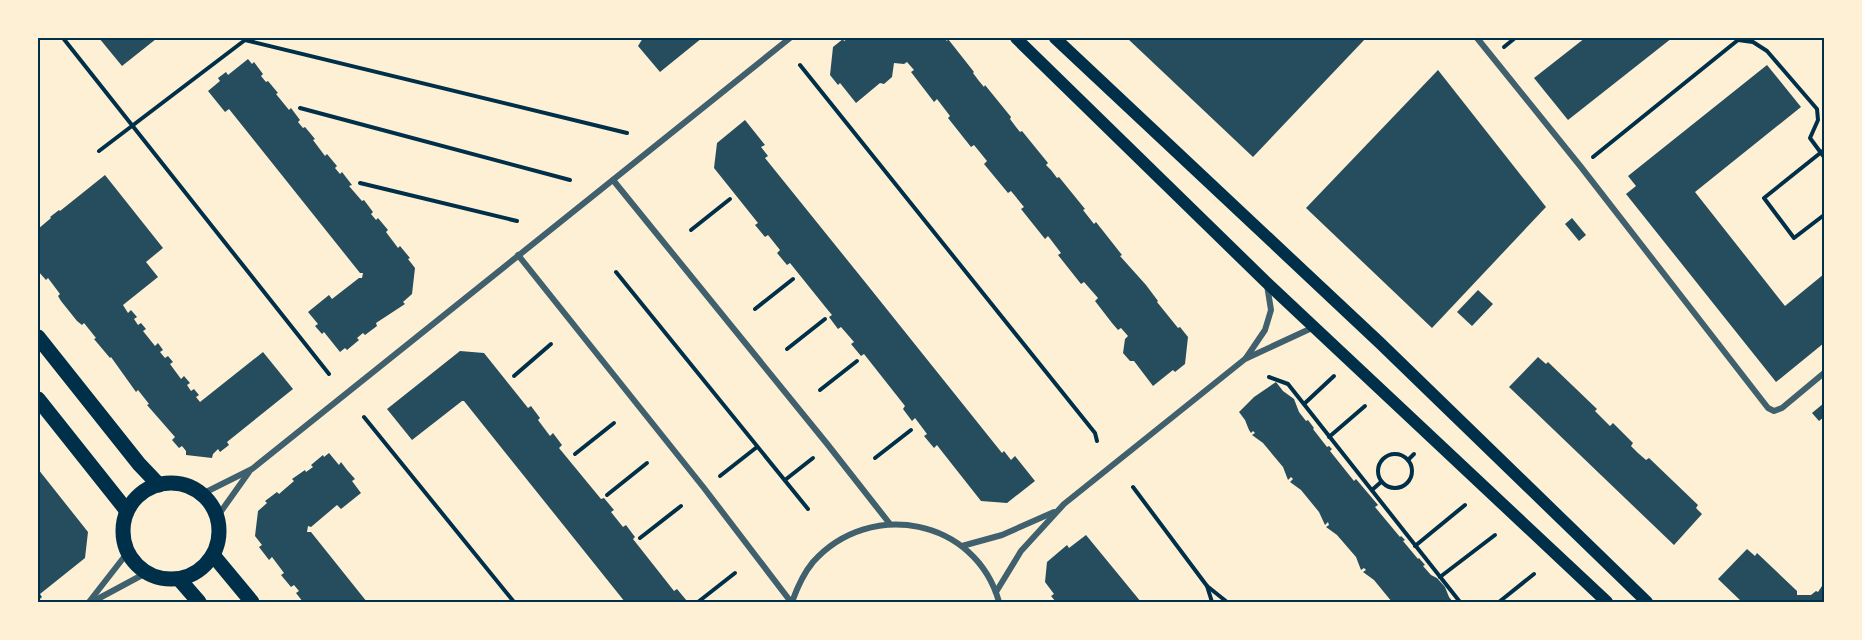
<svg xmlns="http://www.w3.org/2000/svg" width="1862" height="640" viewBox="0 0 1862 640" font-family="'Varela Round',sans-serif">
	<rect width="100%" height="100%" fill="#fdf0d5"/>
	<g fill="#264d5e">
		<polygon points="99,38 155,38 156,39 122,66"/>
		<polygon points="643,38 702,38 660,72 638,46"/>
		<polygon points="849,38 944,38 947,41 948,39 974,72 973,73 979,81 984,87 985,85 1011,117 1010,119 1016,127 1020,132 1022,131 1048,163 1046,165 1051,170 1057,178 1059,177 1085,209 1083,210 1094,224 1096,222 1122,255 1120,256 1146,285 1158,301 1157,302 1178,328 1180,327 1188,337 1185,364 1175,372 1173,370 1153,386 1134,361 1130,361 1123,353 1125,339 1128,336 1121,328 1118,330 1112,323 1095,301 1098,298 1084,282 1081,284 1058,255 1061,253 1048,236 1045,239 1021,209 1024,207 1011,191 1008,193 984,164 987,161 974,145 971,147 948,118 950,116 937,99 934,102 911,72 914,70 907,62 904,64 894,63 892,77 884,84 880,83 856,103 840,83 838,85 830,75 833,47 843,39 844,41"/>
		<polygon points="1127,38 1366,38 1253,157"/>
		<polygon points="1585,38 1672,38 1568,120 1534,78"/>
		<polygon points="248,59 252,64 254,62 263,74 261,76 266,82 268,81 278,93 276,94 289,110 291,108 300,120 298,122 303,128 305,127 315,139 313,140 325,156 327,154 337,166 335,168 340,174 342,172 352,185 349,186 362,201 364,200 373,212 371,214 376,220 378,218 388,230 386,232 398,248 400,246 410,258 408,259 415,268 412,294 403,302 405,304 376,323 377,326 365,335 363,333 357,338 359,340 347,350 345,348 340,352 324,332 322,334 315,326 318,324 308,312 329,295 332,299 359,278 362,278 363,273 360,273 229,109 225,112 208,91 220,81 218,78 226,72 228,75"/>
		<polygon points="1767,65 1801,107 1695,192 1785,306 1824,274 1824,343 1776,382 1626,194 1636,186 1628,176"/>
		<polygon points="1438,70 1546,207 1432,328 1306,208"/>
		<polygon points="745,120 765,145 761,147 768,156 765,158 865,282 1002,453 1004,451 1011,460 1015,456 1035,481 1007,503 981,501 940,449 937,445 934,448 924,436 927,434 915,418 912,421 903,409 905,406 864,354 861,356 851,344 854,342 841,327 838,329 829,317 832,315 827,309 790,263 787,265 777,253 780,250 768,235 765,237 755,225 758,223 714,168 717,143"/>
		<polygon points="105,175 163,248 146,262 158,277 123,305 128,313 131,310 137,317 134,319 138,325 141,323 146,329 143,331 155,346 158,343 163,350 160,352 165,358 168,356 173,362 170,364 181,379 184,376 190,383 187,385 191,391 194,389 199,395 196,397 200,402 263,352 293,389 227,442 229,445 220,452 218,449 213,454 212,458 186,455 186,451 182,446 179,448 172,440 175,437 147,405 149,404 138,390 136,392 111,357 110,358 94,339 96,338 84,323 82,325 77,321 61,301 58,296 60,294 48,278 46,280 38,271 38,229 51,218 50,217 59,210 60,211"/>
		<polygon points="1572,218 1586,235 1579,241 1565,224"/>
		<polygon points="1478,290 1493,304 1472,326 1457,312"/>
		<polygon points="460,351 484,353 528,408 531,406 540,418 538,420 550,436 553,433 562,445 559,448 601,499 604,498 614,510 611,512 623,527 626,525 635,537 633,539 674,591 677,589 687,601 625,602 464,401 462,401 412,440 387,409"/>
		<polygon points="1538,357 1546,364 1548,362 1597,409 1595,411 1610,426 1613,423 1633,443 1631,446 1638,453 1646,460 1649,458 1698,505 1696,508 1702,514 1674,545 1509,387"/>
		<polygon points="1276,382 1283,391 1294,399 1299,412 1306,421 1308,420 1314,428 1313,429 1327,447 1329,446 1332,449 1330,451 1354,481 1356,479 1378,505 1375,507 1400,537 1401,536 1405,540 1403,541 1418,559 1419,558 1425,565 1423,566 1431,575 1437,578 1445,587 1449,597 1453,602 1392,602 1374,580 1363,572 1366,570 1364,568 1361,570 1356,557 1337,535 1326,527 1329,525 1328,522 1325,525 1319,512 1301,490 1290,482 1293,479 1291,477 1288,480 1283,467 1263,443 1252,435 1255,433 1253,431 1251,433 1249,430 1245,420 1239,412 1254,397"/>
		<polygon points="1824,403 1824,417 1819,421 1812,413"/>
		<polygon points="329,453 339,465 341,462 347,470 355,479 352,481 361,493 341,509 337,505 311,527 308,526 307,532 311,532 367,602 303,602 296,593 299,591 294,585 291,587 281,575 284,573 272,557 269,560 259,547 262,545 255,536 258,511 267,503 265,501 277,492 279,494 294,481 292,479 305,470 306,472 313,467 311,465 323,455 324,457"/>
		<polygon points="38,469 88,532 85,558 40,594 42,597 38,601"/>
		<polygon points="1086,535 1141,602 1056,602 1051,596 1054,594 1045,582 1047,562 1067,545 1069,548"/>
		<polygon points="1747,549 1755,556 1757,553 1797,591 1797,595 1811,595 1816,591 1818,592 1824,583 1824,602 1742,602 1718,579"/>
	</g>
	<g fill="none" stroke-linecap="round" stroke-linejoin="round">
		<g stroke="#003049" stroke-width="4">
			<polyline points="63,38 329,374"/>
			<polyline points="1738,40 1753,42 1767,51 1817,109 1818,120 1810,138 1824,157"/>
			<polyline points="1504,47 1515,38"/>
			<polyline points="800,65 1095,433 1097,441"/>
			<polyline points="300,108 570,180"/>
			<polyline points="1824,150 1764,198 1794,238 1824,215"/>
			<polyline points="99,151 245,40 627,133"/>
			<polyline points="1593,157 1738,40 1736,38"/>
			<polyline points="360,183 517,221"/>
			<polyline points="691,230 730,199"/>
			<polyline points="616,272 808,509"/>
			<polyline points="755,309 793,279"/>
			<polyline points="787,349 825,319"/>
			<polyline points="514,376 551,344"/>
			<polyline points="1269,377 1288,384 1460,602"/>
			<polyline points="820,390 857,361"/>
			<polyline points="1304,404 1334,376"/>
			<polyline points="364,417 514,602"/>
			<polyline points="1329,437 1365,406"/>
			<circle cx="1395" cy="471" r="17"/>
			<polyline points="575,454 614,423"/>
			<polyline points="875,458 911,430"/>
			<polyline points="1408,460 1414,454"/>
			<polyline points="720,476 757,447"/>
			<polyline points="785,480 813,458"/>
			<polyline points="1133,487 1207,586 1227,602"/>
			<polyline points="1372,490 1381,482"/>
			<polyline points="607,495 647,463"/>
			<polyline points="640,538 681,506"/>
			<polyline points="1415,546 1465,505"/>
			<polyline points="1440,577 1495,535"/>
			<polyline points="1207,586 1212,602"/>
			<polyline points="698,602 735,573"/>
			<polyline points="1499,602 1534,574"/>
		</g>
		<g stroke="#3f606c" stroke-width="6">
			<polyline points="1477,38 1581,167 1768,408 1774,411 1782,408 1824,373"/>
			<polyline points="613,180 828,445 890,524"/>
			<polyline points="518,255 704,488 791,602"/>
			<polyline points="1246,358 1265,330 1271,310 1267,285"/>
			<polyline points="202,494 252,469 790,38"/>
			<polyline points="217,517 249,472"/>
			<polyline points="962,546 1002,535 1054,512"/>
			<polyline points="996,592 1021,551 1064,504 1245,359 1314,327"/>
			<polyline points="89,602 128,552"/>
			<polyline points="92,602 146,573"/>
			<path d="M 792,602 C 797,588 803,574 813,562 C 870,498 976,519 999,602"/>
		</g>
		<g stroke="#003049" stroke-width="12">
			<polyline points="1016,38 1266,282 1607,602"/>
			<polyline points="1055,38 1380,343 1647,602"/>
		</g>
		<g stroke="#003049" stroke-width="15">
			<polyline points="38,337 139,464 159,485"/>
			<polyline points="38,399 127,511"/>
			<circle cx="171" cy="531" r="48"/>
			<polyline points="213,555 252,602"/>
			<polyline points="179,579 199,602"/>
		</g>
	</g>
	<rect width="1862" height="640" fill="none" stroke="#fdf0d5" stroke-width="78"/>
	<rect x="39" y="39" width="1784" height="562" fill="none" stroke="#003049" stroke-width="2"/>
</svg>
